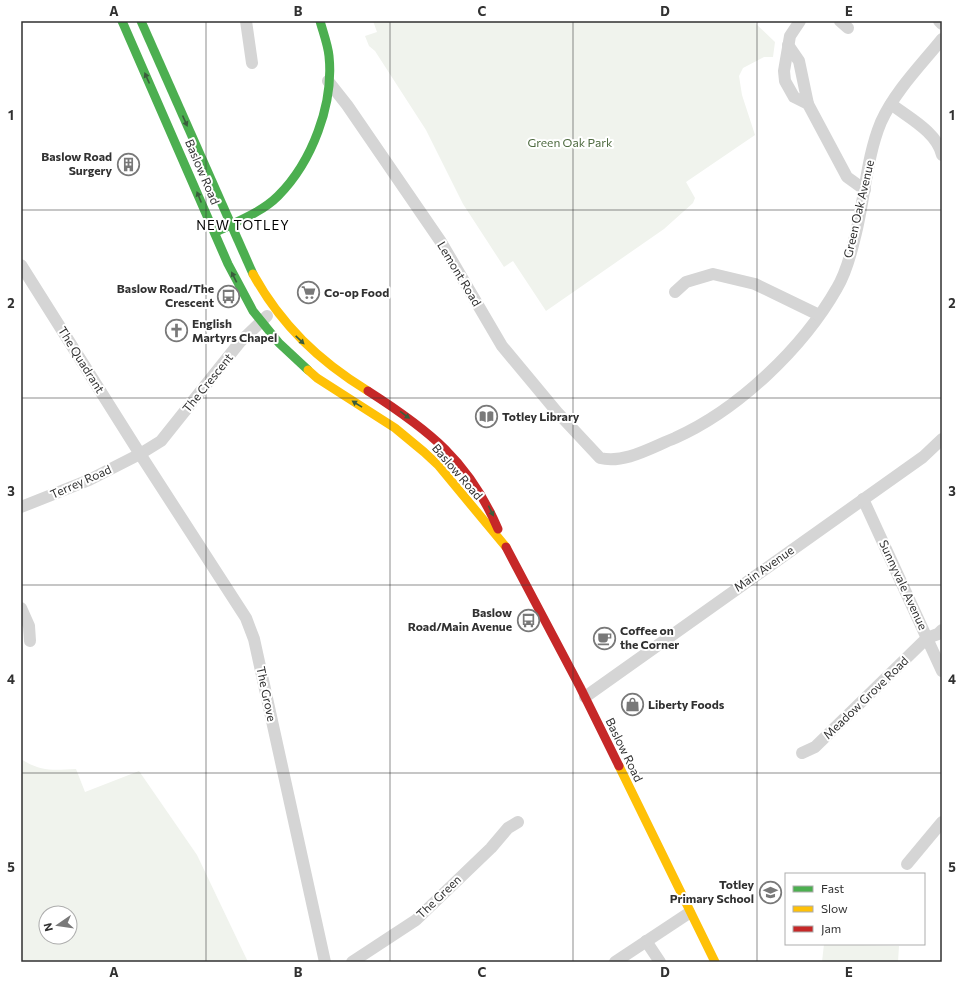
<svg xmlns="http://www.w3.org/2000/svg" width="963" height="983" viewBox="0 0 963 983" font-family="Commissioner,sans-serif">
	<rect width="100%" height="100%" fill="#fff"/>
	<g fill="#f0f3ed" fill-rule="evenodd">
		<polygon points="373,21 753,21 775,42 773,57 764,57 743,68 739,76 742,95 755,135 686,182 695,198 693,203 664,229 546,311 513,261 504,267 463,204 426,130 375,51 369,46 365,36 377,32"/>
		<path d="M 21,759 C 41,772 53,770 76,769 L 85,792 L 139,771 L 197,855 L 248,962 L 21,962 ZM 46,913 L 70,913 L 70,937 L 46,937 Z"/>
		<polygon points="824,944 899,946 898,962 822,962"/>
	</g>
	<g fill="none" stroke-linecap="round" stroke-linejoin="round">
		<g stroke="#d5d5d5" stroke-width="12">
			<polyline points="246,21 252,63"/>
			<polyline points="800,21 790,36 784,71 785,81 794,97 808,104 847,177 865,190"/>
			<polyline points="840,21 848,28"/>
			<polyline points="939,21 942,24"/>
			<polyline points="788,45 799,61 808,104"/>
			<path d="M 328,81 L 347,105 L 441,242 L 502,346 L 557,412 L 600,458 C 625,464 652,447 675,438 C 738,410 803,348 837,288 C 846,273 851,254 855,237 C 865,199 866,158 881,122 C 895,91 921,65 942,39"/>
			<path d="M 891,104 C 909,118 937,132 942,155"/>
			<polyline points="21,265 140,454 246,618 254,639 325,962"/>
			<polyline points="675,292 686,282 713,274 755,284 819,315"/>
			<polyline points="863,499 942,671"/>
			<polyline points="21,507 89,480 140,454 161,441 220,367 240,342 267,316"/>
			<polyline points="21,608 29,626 30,641"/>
			<polyline points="585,697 923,457 942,439"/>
			<polyline points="802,753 815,747 927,638 938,634 942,630"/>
			<polyline points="907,864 942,822"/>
			<polyline points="646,941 660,962"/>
			<polyline points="352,962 416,920 491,848 508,828 518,822"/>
			<polyline points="615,962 689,913"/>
		</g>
		<g stroke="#4caf50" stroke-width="9">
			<polyline points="122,21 228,264 253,311 279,343 308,370"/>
			<polyline points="141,21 253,274"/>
			<path d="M 218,231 C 238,221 262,212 278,196 C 312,162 334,104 329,56 C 328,45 323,32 320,21"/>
		</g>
		<g stroke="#ffc107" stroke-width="9">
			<path d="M 253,274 C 281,325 319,361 368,391"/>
			<polyline points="308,370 317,378 395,428 424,452 438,465 506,547"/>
			<polyline points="619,766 715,962"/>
		</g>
		<g stroke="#c62828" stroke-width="9">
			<path d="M 368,391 C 429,430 469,461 498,529"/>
			<polyline points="506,547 580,687 619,766"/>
		</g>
	</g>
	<defs><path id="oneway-solid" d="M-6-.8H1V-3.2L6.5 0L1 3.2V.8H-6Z"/></defs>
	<g fill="#3a5d3c">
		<use href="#oneway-solid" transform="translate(147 78) rotate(-114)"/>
		<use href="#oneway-solid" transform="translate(185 121) rotate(66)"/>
		<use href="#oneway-solid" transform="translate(199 197) rotate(-112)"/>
		<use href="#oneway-solid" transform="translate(234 277) rotate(-116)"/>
		<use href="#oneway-solid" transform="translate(300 340) rotate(44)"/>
		<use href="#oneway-solid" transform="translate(357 404) rotate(-148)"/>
		<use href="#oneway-solid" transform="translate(405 415) rotate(36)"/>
		<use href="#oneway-solid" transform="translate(491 511) rotate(64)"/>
	</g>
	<path fill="none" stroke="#313131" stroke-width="1" stroke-opacity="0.55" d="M 206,21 L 206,962M 390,21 L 390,962M 573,21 L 573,962M 757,21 L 757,962M 21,210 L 942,210M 21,398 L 942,398M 21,585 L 942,585M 21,773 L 942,773"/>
	<defs>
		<symbol id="building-ring" viewBox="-11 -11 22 22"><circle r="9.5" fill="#fff" stroke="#797979" stroke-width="1.5"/><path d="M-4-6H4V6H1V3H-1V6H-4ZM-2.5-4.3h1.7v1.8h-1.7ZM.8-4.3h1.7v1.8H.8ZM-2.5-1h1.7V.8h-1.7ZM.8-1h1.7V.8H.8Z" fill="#797979"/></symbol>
		<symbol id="supermarket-ring" viewBox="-11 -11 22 22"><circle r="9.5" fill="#fff" stroke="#797979" stroke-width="1.5"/><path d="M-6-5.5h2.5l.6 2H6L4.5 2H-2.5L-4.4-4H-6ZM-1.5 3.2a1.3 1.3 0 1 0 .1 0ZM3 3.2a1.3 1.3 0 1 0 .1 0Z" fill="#797979"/></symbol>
		<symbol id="bus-ring" viewBox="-11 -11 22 22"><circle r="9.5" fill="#fff" stroke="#797979" stroke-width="1.5"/><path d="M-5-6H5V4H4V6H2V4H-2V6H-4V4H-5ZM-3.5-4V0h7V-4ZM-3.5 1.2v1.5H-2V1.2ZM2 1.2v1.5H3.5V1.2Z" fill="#797979"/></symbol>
		<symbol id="church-ring" viewBox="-11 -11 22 22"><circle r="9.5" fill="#fff" stroke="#797979" stroke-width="1.5"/><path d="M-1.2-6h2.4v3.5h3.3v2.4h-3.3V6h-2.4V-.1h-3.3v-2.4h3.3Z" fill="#797979"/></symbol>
		<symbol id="library-ring" viewBox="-11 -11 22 22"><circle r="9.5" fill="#fff" stroke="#797979" stroke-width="1.5"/><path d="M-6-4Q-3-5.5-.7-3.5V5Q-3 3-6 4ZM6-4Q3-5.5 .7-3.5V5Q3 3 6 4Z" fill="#797979"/></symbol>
		<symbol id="cafe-ring" viewBox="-11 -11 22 22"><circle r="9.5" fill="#fff" stroke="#797979" stroke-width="1.5"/><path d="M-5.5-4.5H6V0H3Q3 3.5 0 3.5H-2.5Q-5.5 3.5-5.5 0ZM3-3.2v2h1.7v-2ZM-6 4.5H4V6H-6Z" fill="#797979"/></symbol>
		<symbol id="shop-ring" viewBox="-11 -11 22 22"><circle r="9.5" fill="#fff" stroke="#797979" stroke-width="1.5"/><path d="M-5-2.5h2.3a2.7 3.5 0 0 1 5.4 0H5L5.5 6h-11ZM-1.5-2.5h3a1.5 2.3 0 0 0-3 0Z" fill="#797979"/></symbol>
		<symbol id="school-ring" viewBox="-11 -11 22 22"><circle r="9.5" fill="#fff" stroke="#797979" stroke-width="1.5"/><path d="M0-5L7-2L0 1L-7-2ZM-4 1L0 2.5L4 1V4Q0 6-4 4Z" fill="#797979"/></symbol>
	</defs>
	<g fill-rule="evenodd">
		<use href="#building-ring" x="116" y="152" width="25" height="25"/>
		<use href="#supermarket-ring" x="296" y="280" width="25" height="25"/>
		<use href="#bus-ring" x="216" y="284" width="25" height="25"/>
		<use href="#church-ring" x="164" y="318" width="25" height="25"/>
		<use href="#library-ring" x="474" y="404" width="25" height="25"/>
		<use href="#bus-ring" x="516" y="608" width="25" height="25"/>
		<use href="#cafe-ring" x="592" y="626" width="25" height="25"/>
		<use href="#shop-ring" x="620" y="692" width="25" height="25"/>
		<use href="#school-ring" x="758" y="880" width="25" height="25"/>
	</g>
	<g text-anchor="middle" stroke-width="4" stroke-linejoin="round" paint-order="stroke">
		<g font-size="12" fill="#4f6b41" stroke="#fff">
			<text x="570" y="147">Green Oak Park</text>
		</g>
		<g font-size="12" font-weight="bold" fill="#313131" stroke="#fff" text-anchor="start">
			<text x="112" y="161" text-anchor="end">Baslow Road<tspan x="112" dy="14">Surgery</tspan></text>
			<text x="214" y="293" text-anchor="end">Baslow Road/The<tspan x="214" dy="14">Crescent</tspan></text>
			<text x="324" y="297">Co-op Food</text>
			<text x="192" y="328">English<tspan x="192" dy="14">Martyrs Chapel</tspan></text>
			<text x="502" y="421">Totley Library</text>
			<text x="512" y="617" text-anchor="end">Baslow<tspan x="512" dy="14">Road/Main Avenue</tspan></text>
			<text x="620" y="635">Coffee on<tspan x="620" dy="14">the Corner</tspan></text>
			<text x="648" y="709">Liberty Foods</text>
			<text x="754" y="889" text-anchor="end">Totley<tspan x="754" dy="14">Primary School</tspan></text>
		</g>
		<g font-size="12" fill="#313131" stroke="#fff">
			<text transform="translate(202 172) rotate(67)" y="4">Baslow Road</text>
			<text transform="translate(859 209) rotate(-77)" y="4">Green Oak Avenue</text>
			<text transform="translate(459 274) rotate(59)" y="4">Lemont Road</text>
			<text transform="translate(81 360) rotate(58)" y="4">The Quadrant</text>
			<text transform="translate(208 383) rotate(-51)" y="4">The Crescent</text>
			<text transform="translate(457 472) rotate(49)" y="4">Baslow Road</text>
			<text transform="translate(81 482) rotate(-24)" y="4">Terrey Road</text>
			<text transform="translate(764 569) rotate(-35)" y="4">Main Avenue</text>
			<text transform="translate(903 585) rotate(65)" y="4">Sunnyvale Avenue</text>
			<text transform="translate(266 694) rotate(78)" y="4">The Grove</text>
			<text transform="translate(866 698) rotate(-44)" y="4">Meadow Grove Road</text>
			<text transform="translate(624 750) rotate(64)" y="4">Baslow Road</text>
			<text transform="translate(439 897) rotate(-44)" y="4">The Green</text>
		</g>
		<g font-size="13" letter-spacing="1" fill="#000" stroke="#fff">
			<text x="243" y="230">NEW TOTLEY</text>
		</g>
	</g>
	<rect width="963" height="983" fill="none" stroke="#ffffff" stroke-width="44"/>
	<rect x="785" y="873" width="140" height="72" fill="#ffffff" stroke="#adadad"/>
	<rect x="793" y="886" width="20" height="6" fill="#4caf50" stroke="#adadad"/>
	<text x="821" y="893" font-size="12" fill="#313131">Fast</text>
	<rect x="793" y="906" width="20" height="6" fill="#ffc107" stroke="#adadad"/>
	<text x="821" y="913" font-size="12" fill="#313131">Slow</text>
	<rect x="793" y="926" width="20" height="6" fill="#c62828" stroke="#adadad"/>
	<text x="821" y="933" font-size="12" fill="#313131">Jam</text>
	<g transform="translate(58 925) rotate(257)"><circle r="19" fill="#ffffff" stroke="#adadad"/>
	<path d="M0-3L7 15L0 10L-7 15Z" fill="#797979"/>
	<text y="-6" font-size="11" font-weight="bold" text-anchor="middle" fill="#313131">N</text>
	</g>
	<rect x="22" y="22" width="919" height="939" fill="none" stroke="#313131" stroke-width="1.5"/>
	<g font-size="13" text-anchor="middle" font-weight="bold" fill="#313131">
		<text x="114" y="16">A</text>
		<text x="298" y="16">B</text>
		<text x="482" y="16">C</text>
		<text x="665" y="16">D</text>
		<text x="849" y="16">E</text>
		<text x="11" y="120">1</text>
		<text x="952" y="120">1</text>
		<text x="11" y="308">2</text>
		<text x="952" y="308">2</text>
		<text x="11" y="496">3</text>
		<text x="952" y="496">3</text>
		<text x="11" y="684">4</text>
		<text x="952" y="684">4</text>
		<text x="11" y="872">5</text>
		<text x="952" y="872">5</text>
		<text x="114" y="977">A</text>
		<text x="298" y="977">B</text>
		<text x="482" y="977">C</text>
		<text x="665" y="977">D</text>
		<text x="849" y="977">E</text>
	</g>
</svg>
